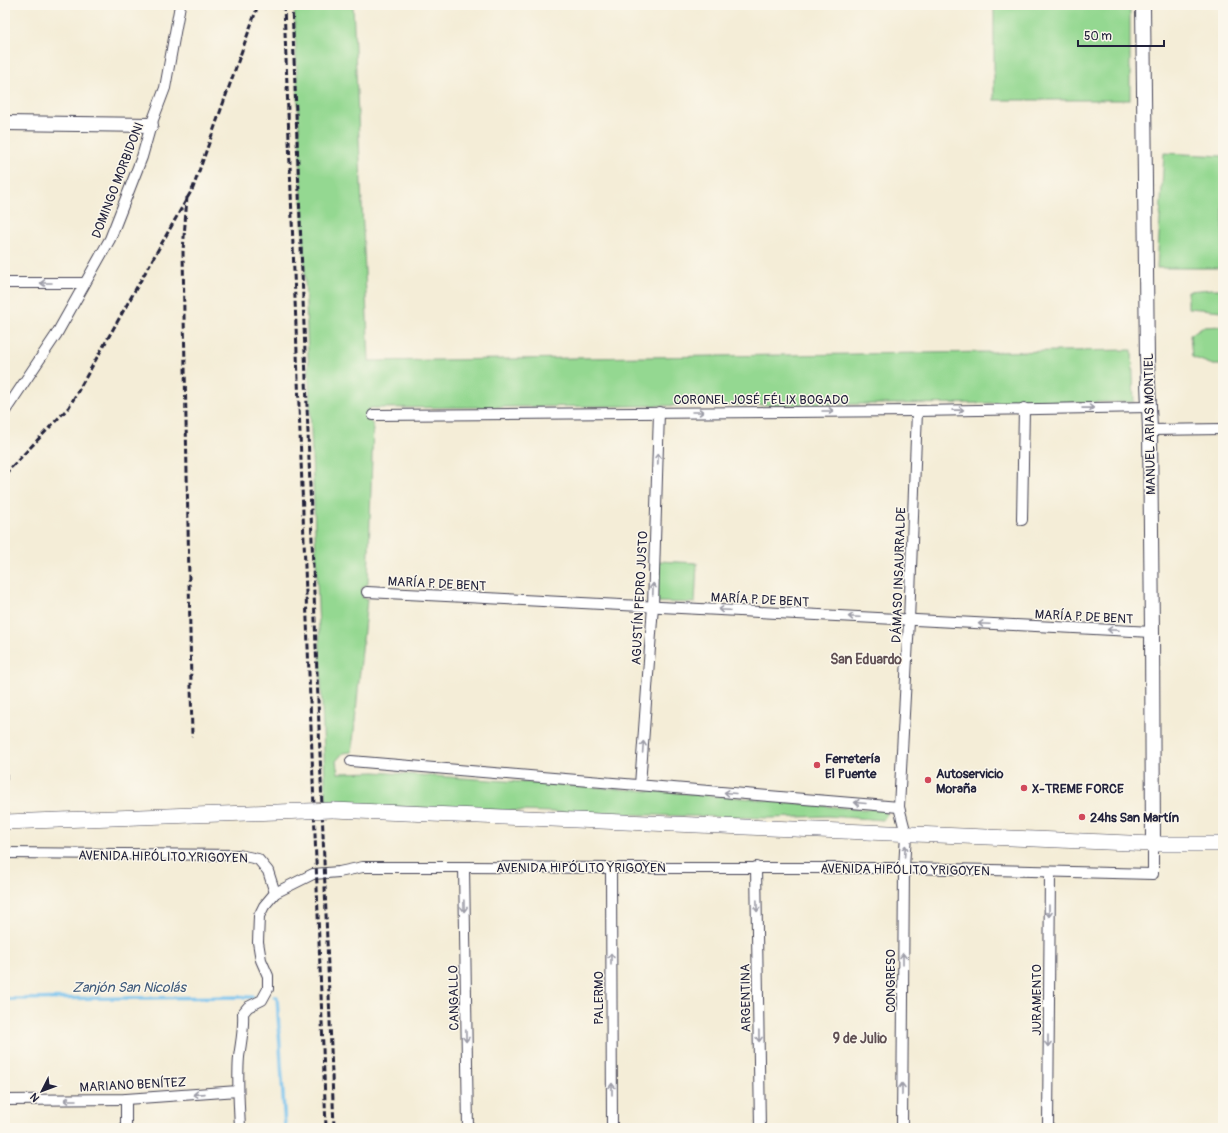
<svg xmlns="http://www.w3.org/2000/svg" width="1228" height="1133" viewBox="0 0 1228 1133" font-family="Pangolin,sans-serif">
	<rect width="100%" height="100%" fill="#fbf7ec"/>
	<filter id="ink" filterUnits="userSpaceOnUse"><feTurbulence type="fractalNoise" baseFrequency=".025" numOctaves="2"/><feDisplacementMap in="SourceGraphic" scale="8" xChannelSelector="R" yChannelSelector="G"/><feConvolveMatrix kernelMatrix="1 2 1 2 8 2 1 2 1" color-interpolation-filters="sRGB"/></filter>
	<filter id="wash" filterUnits="userSpaceOnUse"><feTurbulence type="fractalNoise" baseFrequency=".012" numOctaves="4" result="noise"/><feDisplacementMap in="SourceGraphic" scale="16" xChannelSelector="R" yChannelSelector="G"/><feGaussianBlur stdDeviation="0.9" result="paint"/><feColorMatrix in="noise" values="0 0 0 0 0 0 0 0 0 0 0 0 0 0 0 0 0 1.4 0 .05"/><feComposite in="paint" operator="in"/></filter>
	<g filter="url(#wash)">
		<rect width="100%" height="100%" fill="#f4edd7"/>
		<g fill="#94d891" stroke="#5b7d66">
			<polygon points="294,5 353,5 369,361 1132,350 1134,402 370,408 366,416 373,425 368,584 362,588 362,597 367,599 352,752 343,753 336,761 338,773 375,772 722,796 857,809 884,809 887,814 883,820 828,816 770,818 681,816 326,805"/>
			<rect x="994" y="5" width="136" height="95"/>
			<polygon points="1164,153 1223,156 1223,268 1157,268"/>
			<polygon points="1211,289 1223,289 1223,311 1188,308 1188,291"/>
			<polygon points="1223,326 1223,365 1213,365 1192,357 1190,335 1202,327"/>
			<polygon points="658,561 697,563 695,603 657,602"/>
		</g>
		<g fill="none" stroke-linecap="round" stroke-linejoin="round">
			<g stroke="#75c1ee" stroke-width="3.5">
				<polyline points="274,997 277,997 285,1128"/>
				<polyline points="5,999 253,997"/>
			</g>
		</g>
	</g>
	<g filter="url(#ink)">
		<g fill="none" stroke-linecap="round" stroke-linejoin="round">
			<defs>
				<polyline id="lane" points="5,777 5,776"/>
				<g id="street">
					<polyline points="5,283 85,283"/>
					<polyline points="5,411 56,335 110,239 142,157 151,125 165,88 180,5"/>
					<polyline points="373,415 917,411 1149,407"/>
					<polyline points="1150,430 1223,429"/>
					<polyline points="1022,520 1024,408"/>
					<polyline points="367,592 1152,632"/>
					<polyline points="351,761 899,807"/>
					<polyline points="640,785 653,606 659,412"/>
					<polyline points="5,853 239,855 258,859 268,871 275,893"/>
					<polyline points="464,867 468,1128"/>
					<polyline points="756,867 760,1128"/>
					<polyline points="611,868 612,1128"/>
					<polyline points="126,1099 126,1128"/>
					<polyline points="5,1100 126,1099 238,1091"/>
					<path d="M 240,1128 C 239,1104 237,1080 239,1057 C 241,1041 244,1030 243,1013 L 248,1007 L 262,1000 L 268,989 L 268,976 L 261,960 L 258,942 L 259,916 L 264,906 L 275,893 L 313,874 L 339,872 L 363,867 L 464,867 L 611,868 L 904,868 L 1153,874 L 1153,844"/>
					<polyline points="902,1128 904,868 906,834 899,807 909,621 917,411"/>
					<polyline points="1048,1128 1050,872"/>
				</g>
				<g id="secondary">
					<polyline points="1143,5 1147,359 1150,430 1152,632 1153,844"/>
					<polyline points="5,123 151,125"/>
				</g>
				<g id="primary">
					<polyline points="333,810 1153,844 1223,844"/>
					<polyline points="5,822 305,811"/>
				</g>
			</defs>
			<use href="#lane" stroke="#424052" stroke-width="6"/>
			<use href="#street" stroke="#424052" stroke-width="12"/>
			<use href="#secondary" stroke="#424052" stroke-width="16"/>
			<use href="#primary" stroke="#424052" stroke-width="16"/>
			<use href="#lane" stroke="#fff" stroke-width="5"/>
			<use href="#street" stroke="#fff" stroke-width="10"/>
			<use href="#secondary" stroke="#fff" stroke-width="14"/>
			<use href="#primary" stroke="#fff" stroke-width="15"/>
			<g stroke="#22223b" stroke-width="3" stroke-dasharray="6 3" stroke-linecap="butt">
				<polyline points="284,5 326,1128"/>
				<polyline points="292,5 334,1128"/>
				<polyline points="187,197 183,251 184,315 192,737"/>
				<polyline points="5,474 69,407 193,188 256,11 257,5"/>
			</g>
			<defs>
				<polyline id="primary-bridge" points="305,811 333,810"/>
			</defs>
			<use href="#primary-bridge" stroke="#424052" stroke-width="16" stroke-linecap="butt"/>
			<use href="#primary-bridge" stroke="#fff" stroke-width="15"/>
		</g>
		<defs><path id="oneway-shaft" d="M-6 0H5M1.5-3L5.5 0L1.5 3" fill="none" stroke-width="1.6" stroke-linecap="round" stroke-linejoin="round"/></defs>
		<g stroke="#9c9ca7">
			<use href="#oneway-shaft" transform="translate(46 283) rotate(-180)"/>
			<use href="#oneway-shaft" transform="translate(1088 408) rotate(-1)"/>
			<use href="#oneway-shaft" transform="translate(958 410) rotate(-1)"/>
			<use href="#oneway-shaft" transform="translate(828 411)"/>
			<use href="#oneway-shaft" transform="translate(698 412)"/>
			<use href="#oneway-shaft" transform="translate(658 459) rotate(-88)"/>
			<use href="#oneway-shaft" transform="translate(653 589) rotate(-88)"/>
			<use href="#oneway-shaft" transform="translate(724 610) rotate(-177)"/>
			<use href="#oneway-shaft" transform="translate(854 617) rotate(-177)"/>
			<use href="#oneway-shaft" transform="translate(984 624) rotate(-177)"/>
			<use href="#oneway-shaft" transform="translate(1113 630) rotate(-177)"/>
			<use href="#oneway-shaft" transform="translate(643 747) rotate(-86)"/>
			<use href="#oneway-shaft" transform="translate(730 793) rotate(-175)"/>
			<use href="#oneway-shaft" transform="translate(860 803) rotate(-175)"/>
			<use href="#oneway-shaft" transform="translate(905 851) rotate(-86)"/>
			<use href="#oneway-shaft" transform="translate(464 906) rotate(89)"/>
			<use href="#oneway-shaft" transform="translate(757 906) rotate(89)"/>
			<use href="#oneway-shaft" transform="translate(1049 911) rotate(90)"/>
			<use href="#oneway-shaft" transform="translate(611 959) rotate(-90)"/>
			<use href="#oneway-shaft" transform="translate(903 959) rotate(-90)"/>
			<use href="#oneway-shaft" transform="translate(466 1036) rotate(89)"/>
			<use href="#oneway-shaft" transform="translate(759 1036) rotate(89)"/>
			<use href="#oneway-shaft" transform="translate(1048 1041) rotate(90)"/>
			<use href="#oneway-shaft" transform="translate(612 1089) rotate(-90)"/>
			<use href="#oneway-shaft" transform="translate(902 1089) rotate(-90)"/>
			<use href="#oneway-shaft" transform="translate(199 1094) rotate(176)"/>
			<use href="#oneway-shaft" transform="translate(70 1100) rotate(180)"/>
		</g>
	</g>
	<g fill="#d1495b" stroke="#fbf7ec" stroke-width="1.5">
		<circle cx="817" cy="765" r="4"/>
		<circle cx="928" cy="780" r="4"/>
		<circle cx="1024" cy="788" r="4"/>
		<circle cx="1082" cy="817" r="4"/>
	</g>
	<g text-anchor="middle" stroke-width="3" stroke-linejoin="round" paint-order="stroke">
		<g font-size="13" fill="#22223b" stroke="#fbf7ec">
			<text transform="translate(117 180) rotate(-69)" y="5">DOMINGO MORBIDONI</text>
			<text x="761" y="404">CORONEL JOSÉ FÉLIX BOGADO</text>
			<text transform="translate(1149 424) rotate(-91)" y="5">MANUEL ARIAS MONTIEL</text>
			<text transform="translate(898 575) rotate(-88)" y="5">DÁMASO INSAURRALDE</text>
			<text transform="translate(437 583) rotate(3)" y="5">MARÍA P. DE BENT</text>
			<text transform="translate(639 598) rotate(-87)" y="5">AGUSTÍN PEDRO JUSTO</text>
			<text transform="translate(760 599) rotate(3)" y="5">MARÍA P. DE BENT</text>
			<text transform="translate(1084 616) rotate(3)" y="5">MARÍA P. DE BENT</text>
			<text transform="translate(163 856) rotate(1)" y="5">AVENIDA HIPÓLITO YRIGOYEN</text>
			<text x="581" y="872">AVENIDA HIPÓLITO YRIGOYEN</text>
			<text transform="translate(905 869) rotate(1)" y="5">AVENIDA HIPÓLITO YRIGOYEN</text>
			<text transform="translate(890 981) rotate(-90)" y="5">CONGRESO</text>
			<text transform="translate(453 998) rotate(-91)" y="5">CANGALLO</text>
			<text transform="translate(598 998) rotate(-90)" y="5">PALERMO</text>
			<text transform="translate(745 998) rotate(-91)" y="5">ARGENTINA</text>
			<text transform="translate(1036 1000) rotate(-90)" y="5">JURAMENTO</text>
			<text transform="translate(133 1084) rotate(-3)" y="5">MARIANO BENÍTEZ</text>
		</g>
		<g font-size="13" font-weight="bold" fill="#22223b" stroke="#fbf7ec" text-anchor="start">
			<text x="825" y="763">Ferretería<tspan x="825" dy="15">El Puente</tspan></text>
			<text x="936" y="778">Autoservicio<tspan x="936" dy="15">Moraña</tspan></text>
			<text x="1032" y="793">X-TREME FORCE</text>
			<text x="1090" y="822">24hs San Martín</text>
		</g>
		<g font-size="14" font-weight="bold" fill="#605054" stroke="#fbf7ec">
			<text x="866" y="664">San Eduardo</text>
			<text x="860" y="1043">9 de Julio</text>
		</g>
		<g font-size="14" font-style="italic" fill="#3f5a7a" stroke="#fbf7ec">
			<text x="129" y="992">Zanjón San Nicolás</text>
		</g>
	</g>
	<rect width="1228" height="1133" fill="none" stroke="#fbf7ec" stroke-width="20"/>
	<g transform="translate(42 1091) rotate(228)" stroke="#fbf7ec" stroke-width="3" paint-order="stroke">
	<path d="M0-3L7 15L0 10L-7 15Z" fill="#22223b"/>
	<text y="-6" font-size="11" font-weight="bold" text-anchor="middle" fill="#22223b">N</text>
	</g>
	<path d="M1078 40v6h86v-6" fill="none" stroke="#22223b" stroke-width="2"/>
	<text x="1084" y="40" font-size="12" fill="#22223b" stroke="#fbf7ec" stroke-width="3" paint-order="stroke">50 m</text>
</svg>
